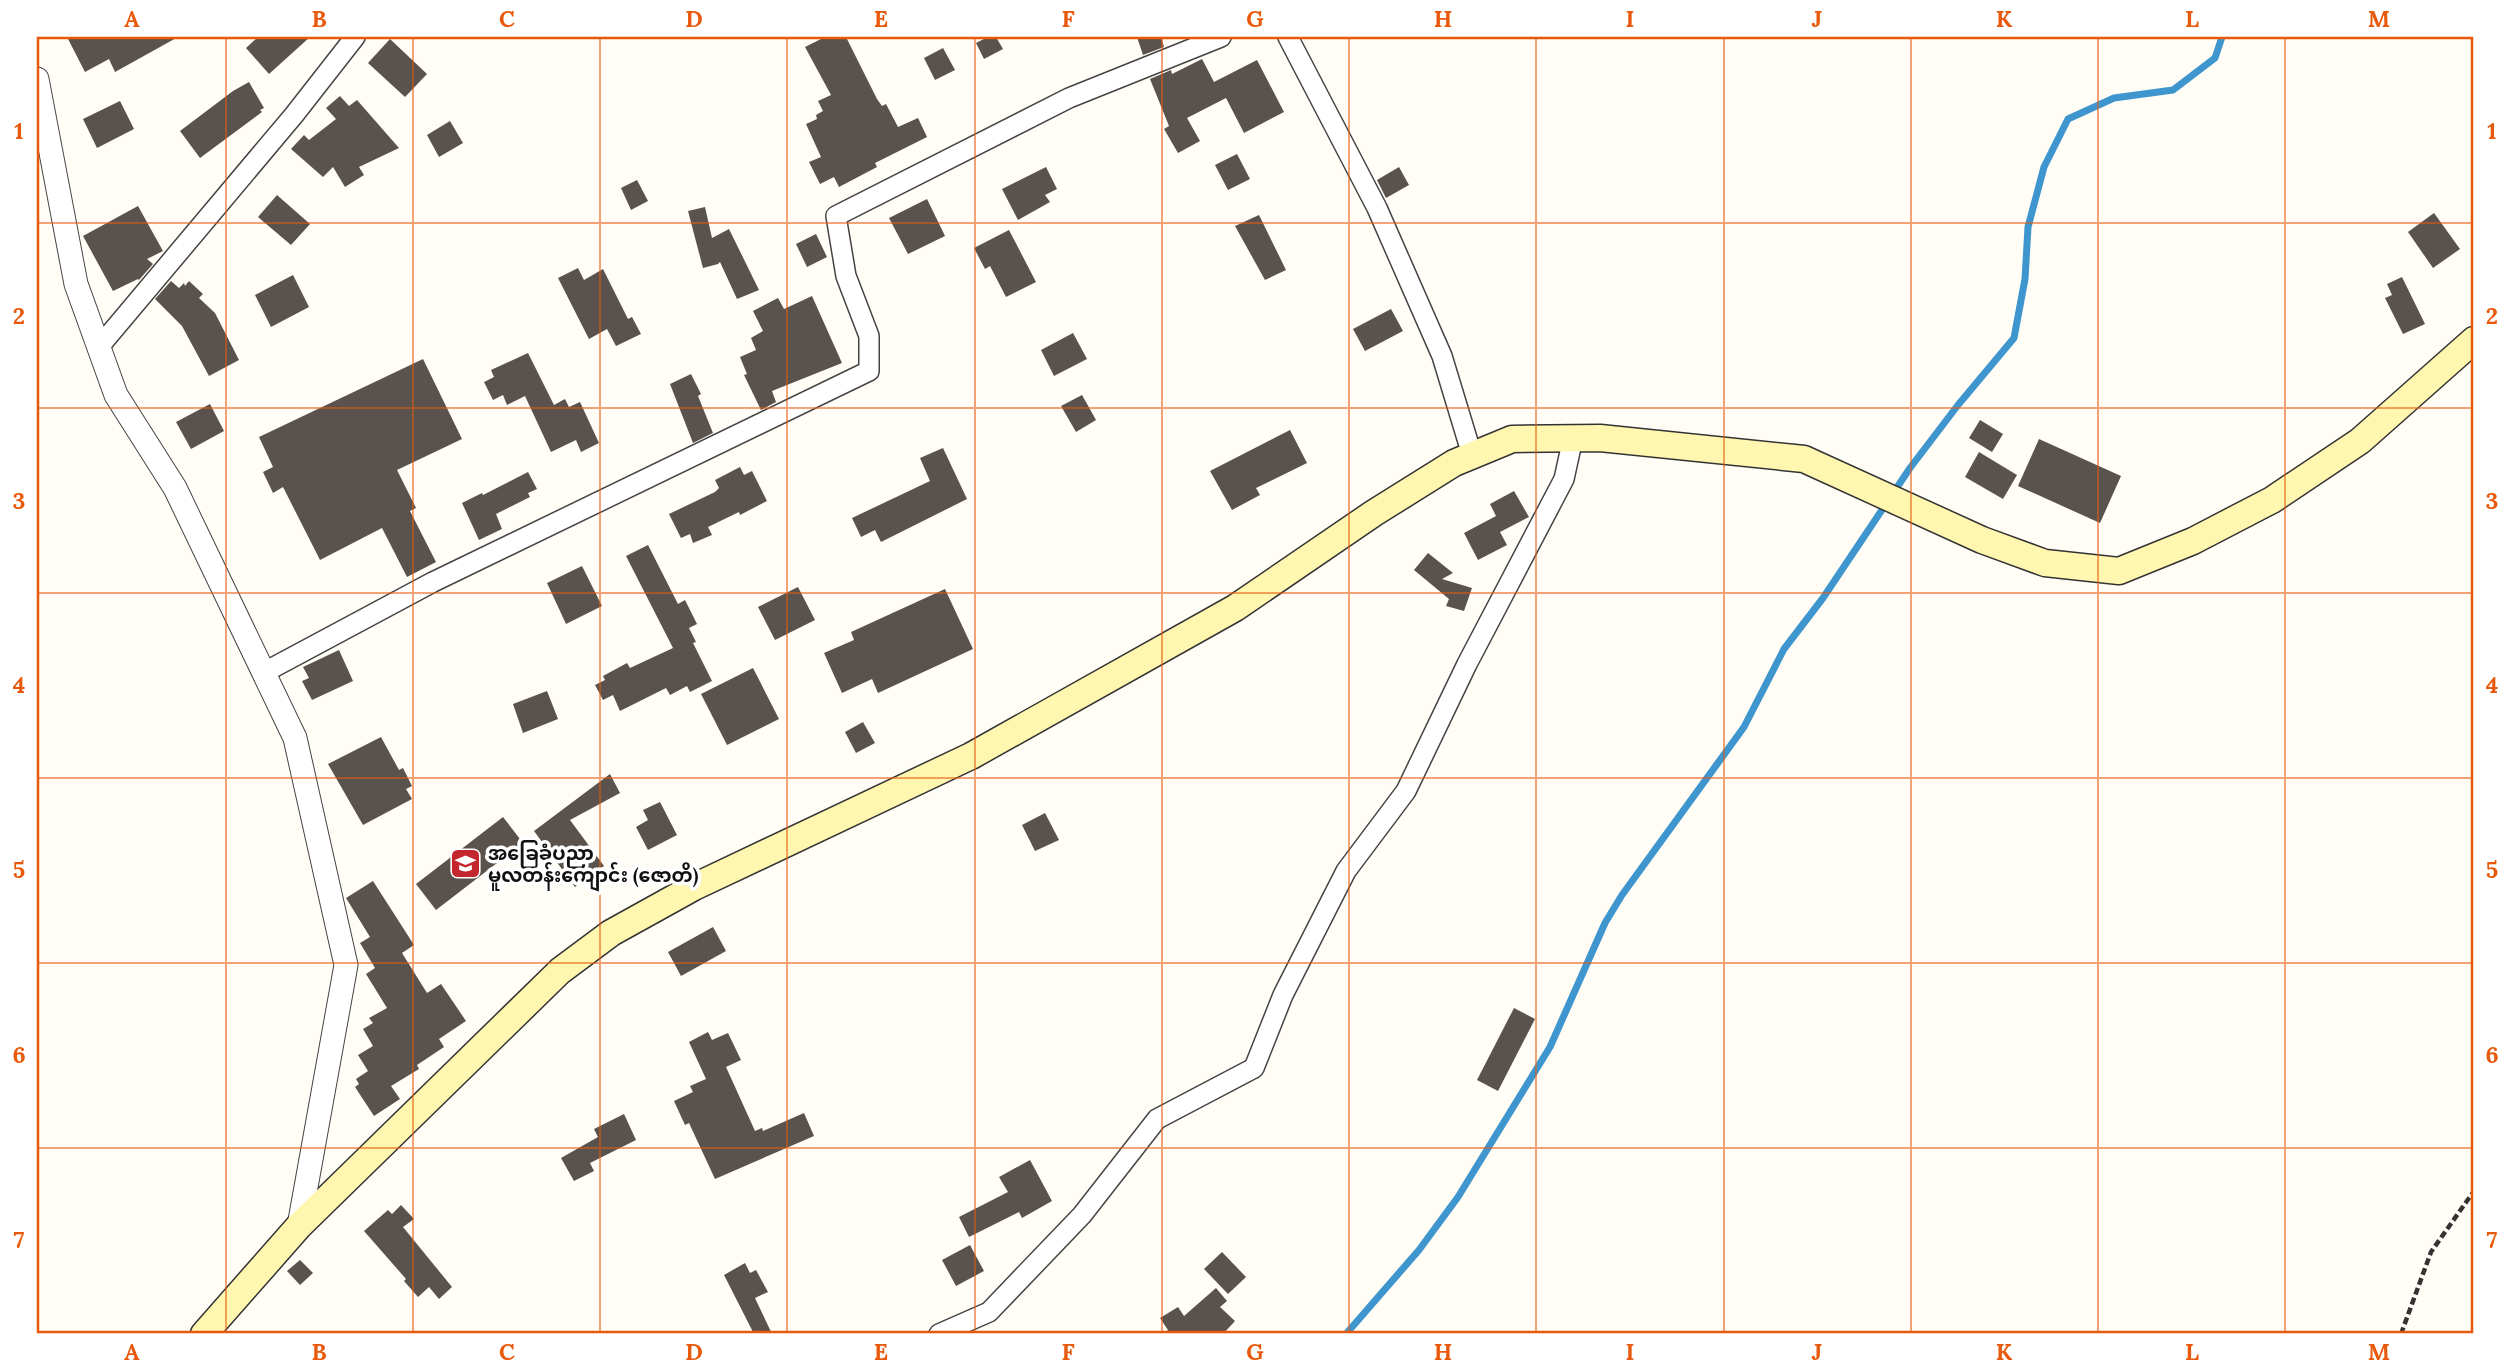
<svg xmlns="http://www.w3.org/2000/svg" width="2511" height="1371" viewBox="0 0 2511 1371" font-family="Lora,'Noto Sans Myanmar',serif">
	<rect width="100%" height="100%" fill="#fffdf5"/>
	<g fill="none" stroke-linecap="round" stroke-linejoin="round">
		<polyline stroke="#3f96cf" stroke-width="7" points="1346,1334 1419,1250 1458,1197 1550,1047 1605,923 1622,895 1744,727 1784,649 1823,598 1910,468 1958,405 2014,338 2025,279 2028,227 2044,167 2068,119 2114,98 2173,90 2215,58 2222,37"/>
	</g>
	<g fill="#5a524d">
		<polygon points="67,37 178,37 115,72 109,59 85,72"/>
		<polygon points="258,37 310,37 269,74 246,48"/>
		<polygon points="825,37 846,37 877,99 882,106 886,104 898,127 918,118 927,137 875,163 877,167 839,187 834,177 820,184 809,162 821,157 806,124 817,119 816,115 823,111 818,101 831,95 805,47"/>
		<polygon points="988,37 996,37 1003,49 984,59 976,43"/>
		<polygon points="1137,37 1161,37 1164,47 1143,55"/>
		<polygon points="390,39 427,74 405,97 368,63"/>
		<polygon points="943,48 955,70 935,80 924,58"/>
		<polygon points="1202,59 1214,82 1257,60 1284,112 1244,133 1226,98 1187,118 1200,141 1178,153 1164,129 1169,126 1150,79 1171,70 1172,74"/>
		<polygon points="249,82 264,108 260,110 262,112 200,158 180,131 233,91"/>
		<polygon points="340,96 349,106 357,100 399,148 359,167 364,175 345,187 333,167 323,177 291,149 304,135 309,140 336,119 326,108"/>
		<polygon points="120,101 134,129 97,148 83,119"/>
		<polygon points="450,121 463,143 439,157 427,135"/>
		<polygon points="1237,154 1250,179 1228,190 1215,165"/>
		<polygon points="1046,167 1057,189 1045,195 1050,202 1018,220 1002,189"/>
		<polygon points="1399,167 1409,185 1386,198 1377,180"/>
		<polygon points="637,180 648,201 631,210 621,188"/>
		<polygon points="277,195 310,224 291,245 258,217"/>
		<polygon points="927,199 945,236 908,254 889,218"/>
		<polygon points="138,206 163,251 147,259 153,264 139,280 138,279 113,291 83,236"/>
		<polygon points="705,207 712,238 729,229 759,290 737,299 720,262 718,264 703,268 688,211"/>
		<polygon points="2434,213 2460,249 2433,268 2408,232"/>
		<polygon points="1259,215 1286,270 1265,280 1235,226"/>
		<polygon points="1009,230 1036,282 1006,297 990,266 985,269 974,248"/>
		<polygon points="816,234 827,257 807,267 796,244"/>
		<polygon points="578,268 584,280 603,269 628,319 632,317 641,334 616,346 607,329 589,339 558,278"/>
		<polygon points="293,275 309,307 271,327 255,295"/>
		<polygon points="2402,277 2425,324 2403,334 2385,298 2392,295 2387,284"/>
		<polygon points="171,281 179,288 184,283 185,286 189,281 203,294 199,298 215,313 239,360 209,376 182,326 155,299"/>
		<polygon points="812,296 842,363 772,391 776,402 761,410 744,375 747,374 740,357 756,350 751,338 763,331 753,311 778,298 784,309"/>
		<polygon points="1391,309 1403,331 1365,351 1353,329"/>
		<polygon points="1073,333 1087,359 1054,376 1041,350"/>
		<polygon points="528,353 554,405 565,399 569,407 580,402 599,443 581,452 576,440 551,452 525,396 507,405 503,395 493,400 484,382 494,377 491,370"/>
		<polygon points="423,359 462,439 397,470 416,508 410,511 436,562 407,577 382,528 320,560 283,487 273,493 263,472 273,467 259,437"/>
		<polygon points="691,374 701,394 698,396 713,433 693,443 670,384"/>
		<polygon points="1082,395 1096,420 1076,432 1061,406"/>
		<polygon points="210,404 224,431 191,449 176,422"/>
		<polygon points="1980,420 2003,434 1992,452 1969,438"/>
		<polygon points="1290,430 1307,463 1256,488 1260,495 1232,510 1210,471"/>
		<polygon points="2039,439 2121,476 2100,523 2018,486"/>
		<polygon points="943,448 967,499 881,542 875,530 861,537 852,518 930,481 920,458"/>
		<polygon points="1979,452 2017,475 2003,499 1965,477"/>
		<polygon points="740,467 744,475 752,471 767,501 740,515 739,512 708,527 712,535 693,543 690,534 681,538 669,514 715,492 719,488 715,480"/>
		<polygon points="528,472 537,489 528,493 530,497 496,514 502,529 479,540 462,503 482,493 483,495"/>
		<polygon points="1514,491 1529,517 1500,532 1507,545 1478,560 1464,533 1496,516 1490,504"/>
		<polygon points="648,545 678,604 685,600 697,624 689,628 696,642 693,643 712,681 690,692 687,686 670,695 666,688 620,711 613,695 603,700 595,685 605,680 603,676 627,663 630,668 673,648 626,556"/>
		<polygon points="1428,553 1453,573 1442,579 1472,588 1464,611 1446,606 1449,599 1414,570"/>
		<polygon points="582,566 602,606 566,624 547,583"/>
		<polygon points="798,587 815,620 775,640 758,607"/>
		<polygon points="945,589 973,649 878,693 872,679 842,693 824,653 854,640 851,632"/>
		<polygon points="339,650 353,681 312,700 302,681 309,678 303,667"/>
		<polygon points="753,668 779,719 727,745 701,694"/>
		<polygon points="547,691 558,719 523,733 513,704"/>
		<polygon points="863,722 875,743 856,753 845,732"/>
		<polygon points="381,737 399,770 403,768 412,786 406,789 412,799 363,825 328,764"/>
		<polygon points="610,774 620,793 570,820 604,866 575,887 534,831"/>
		<polygon points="660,802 677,835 648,850 636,827 648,820 643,810"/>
		<polygon points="1045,813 1059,840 1035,851 1022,825"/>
		<polygon points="503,817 523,843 436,910 416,884"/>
		<polygon points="373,881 414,945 402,953 427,993 441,984 466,1021 439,1039 444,1047 417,1065 419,1069 391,1086 400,1099 374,1116 355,1087 359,1084 356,1079 368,1071 358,1055 373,1046 363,1029 373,1023 369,1018 387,1008 366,974 375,968 360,943 370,937 346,898"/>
		<polygon points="713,927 726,951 681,976 668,952"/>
		<polygon points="1514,1008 1535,1019 1498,1091 1477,1080"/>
		<polygon points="708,1032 712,1040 728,1033 741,1060 726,1067 755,1131 762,1128 763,1131 804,1113 814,1136 715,1179 689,1123 685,1125 674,1101 693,1092 690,1086 706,1079 689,1042"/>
		<polygon points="624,1114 636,1140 590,1163 594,1171 574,1181 561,1158 598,1137 594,1129"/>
		<polygon points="1030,1160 1052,1201 1022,1218 1019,1212 969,1237 959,1217 1008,1192 999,1177"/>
		<polygon points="401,1205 414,1219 403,1227 452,1287 439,1299 429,1287 418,1297 404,1281 406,1279 364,1231 388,1210 392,1214"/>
		<polygon points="970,1245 984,1271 956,1286 942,1260"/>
		<polygon points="1222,1252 1246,1277 1228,1294 1204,1269"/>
		<polygon points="300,1260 313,1273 300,1285 287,1271"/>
		<polygon points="745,1263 750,1273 756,1270 768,1292 755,1298 772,1334 754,1334 724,1275"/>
		<polygon points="1216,1288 1227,1301 1220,1307 1235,1321 1223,1334 1163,1334 1168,1330 1160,1318 1178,1307 1184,1316"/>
	</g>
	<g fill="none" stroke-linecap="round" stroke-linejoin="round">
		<defs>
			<g id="minor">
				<polyline points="1288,37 1377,208 1442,356 1472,455"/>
				<polyline points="99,347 294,115 355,37"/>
				<polyline points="263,673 433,582 869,371 869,336 846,276 836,216 1069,98 1221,37"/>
				<polyline points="939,1334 989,1312 1082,1215 1157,1119 1254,1068 1283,995 1346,871 1406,791 1467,664 1564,479 1573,438"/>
			</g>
			<polyline id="tertiary" points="37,79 76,284 116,395 175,488 295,738 346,965 299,1226"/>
			<polyline id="secondary" points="204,1334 299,1226 560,971 611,933 694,887 971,756 1235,608 1374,513 1454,463 1512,439 1600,438 1804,459 1982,540 2045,563 2119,571 2193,541 2272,500 2360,441 2474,340"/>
		</defs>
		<use href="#minor" stroke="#444" stroke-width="22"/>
		<use href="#tertiary" stroke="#444" stroke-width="25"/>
		<use href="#secondary" stroke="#333" stroke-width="29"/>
		<polyline stroke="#333" stroke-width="4.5" stroke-dasharray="7 3.5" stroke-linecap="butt" points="2401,1334 2431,1252 2474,1191"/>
		<use href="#minor" stroke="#fff" stroke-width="19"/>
		<use href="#tertiary" stroke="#fff" stroke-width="23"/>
		<use href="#secondary" stroke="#fff6b0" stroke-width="26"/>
	</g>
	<path fill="none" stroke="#e8590c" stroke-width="2" stroke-opacity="0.55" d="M 226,37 L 226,1334M 413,37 L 413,1334M 600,37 L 600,1334M 787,37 L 787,1334M 975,37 L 975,1334M 1162,37 L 1162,1334M 1349,37 L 1349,1334M 1536,37 L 1536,1334M 1724,37 L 1724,1334M 1911,37 L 1911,1334M 2098,37 L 2098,1334M 2285,37 L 2285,1334M 37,223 L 2474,223M 37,408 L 2474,408M 37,593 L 2474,593M 37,778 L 2474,778M 37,963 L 2474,963M 37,1148 L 2474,1148"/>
	<defs>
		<symbol id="school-square" viewBox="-11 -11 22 22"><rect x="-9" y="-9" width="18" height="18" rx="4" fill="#c4262e" stroke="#fff"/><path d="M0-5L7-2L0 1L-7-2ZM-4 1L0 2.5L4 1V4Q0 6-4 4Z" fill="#fff"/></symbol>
	</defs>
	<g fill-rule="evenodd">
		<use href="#school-square" x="448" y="846" width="35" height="35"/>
	</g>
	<g text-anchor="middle" stroke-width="7" stroke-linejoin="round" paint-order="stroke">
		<g font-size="19" font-weight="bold" fill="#111" stroke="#fff" text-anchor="start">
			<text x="488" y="860">အခြေခံပညာ<tspan x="488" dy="22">မူလတန်းကျောင်း (ဇောတိ)</tspan></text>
		</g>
	</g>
	<rect width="2511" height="1371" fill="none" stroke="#ffffff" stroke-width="77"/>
	<rect x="38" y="38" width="2434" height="1294" fill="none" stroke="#e8590c" stroke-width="2.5"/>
	<g font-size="23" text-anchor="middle" font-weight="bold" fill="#e8590c">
		<text x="132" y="27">A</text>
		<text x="319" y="27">B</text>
		<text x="507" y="27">C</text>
		<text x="694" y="27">D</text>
		<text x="881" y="27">E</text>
		<text x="1068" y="27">F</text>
		<text x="1255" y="27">G</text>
		<text x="1443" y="27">H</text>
		<text x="1630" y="27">I</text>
		<text x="1817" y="27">J</text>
		<text x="2004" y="27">K</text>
		<text x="2192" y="27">L</text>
		<text x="2379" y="27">M</text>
		<text x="19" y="139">1</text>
		<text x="2492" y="139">1</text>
		<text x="19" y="324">2</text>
		<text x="2492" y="324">2</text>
		<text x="19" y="509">3</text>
		<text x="2492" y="509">3</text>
		<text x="19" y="693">4</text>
		<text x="2492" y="693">4</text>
		<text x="19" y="878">5</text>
		<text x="2492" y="878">5</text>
		<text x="19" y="1063">6</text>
		<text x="2492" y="1063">6</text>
		<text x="19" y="1248">7</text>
		<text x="2492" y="1248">7</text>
		<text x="132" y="1360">A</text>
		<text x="319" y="1360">B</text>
		<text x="507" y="1360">C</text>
		<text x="694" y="1360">D</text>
		<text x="881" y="1360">E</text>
		<text x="1068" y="1360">F</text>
		<text x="1255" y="1360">G</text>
		<text x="1443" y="1360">H</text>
		<text x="1630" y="1360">I</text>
		<text x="1817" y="1360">J</text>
		<text x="2004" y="1360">K</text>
		<text x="2192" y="1360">L</text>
		<text x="2379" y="1360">M</text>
	</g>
</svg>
